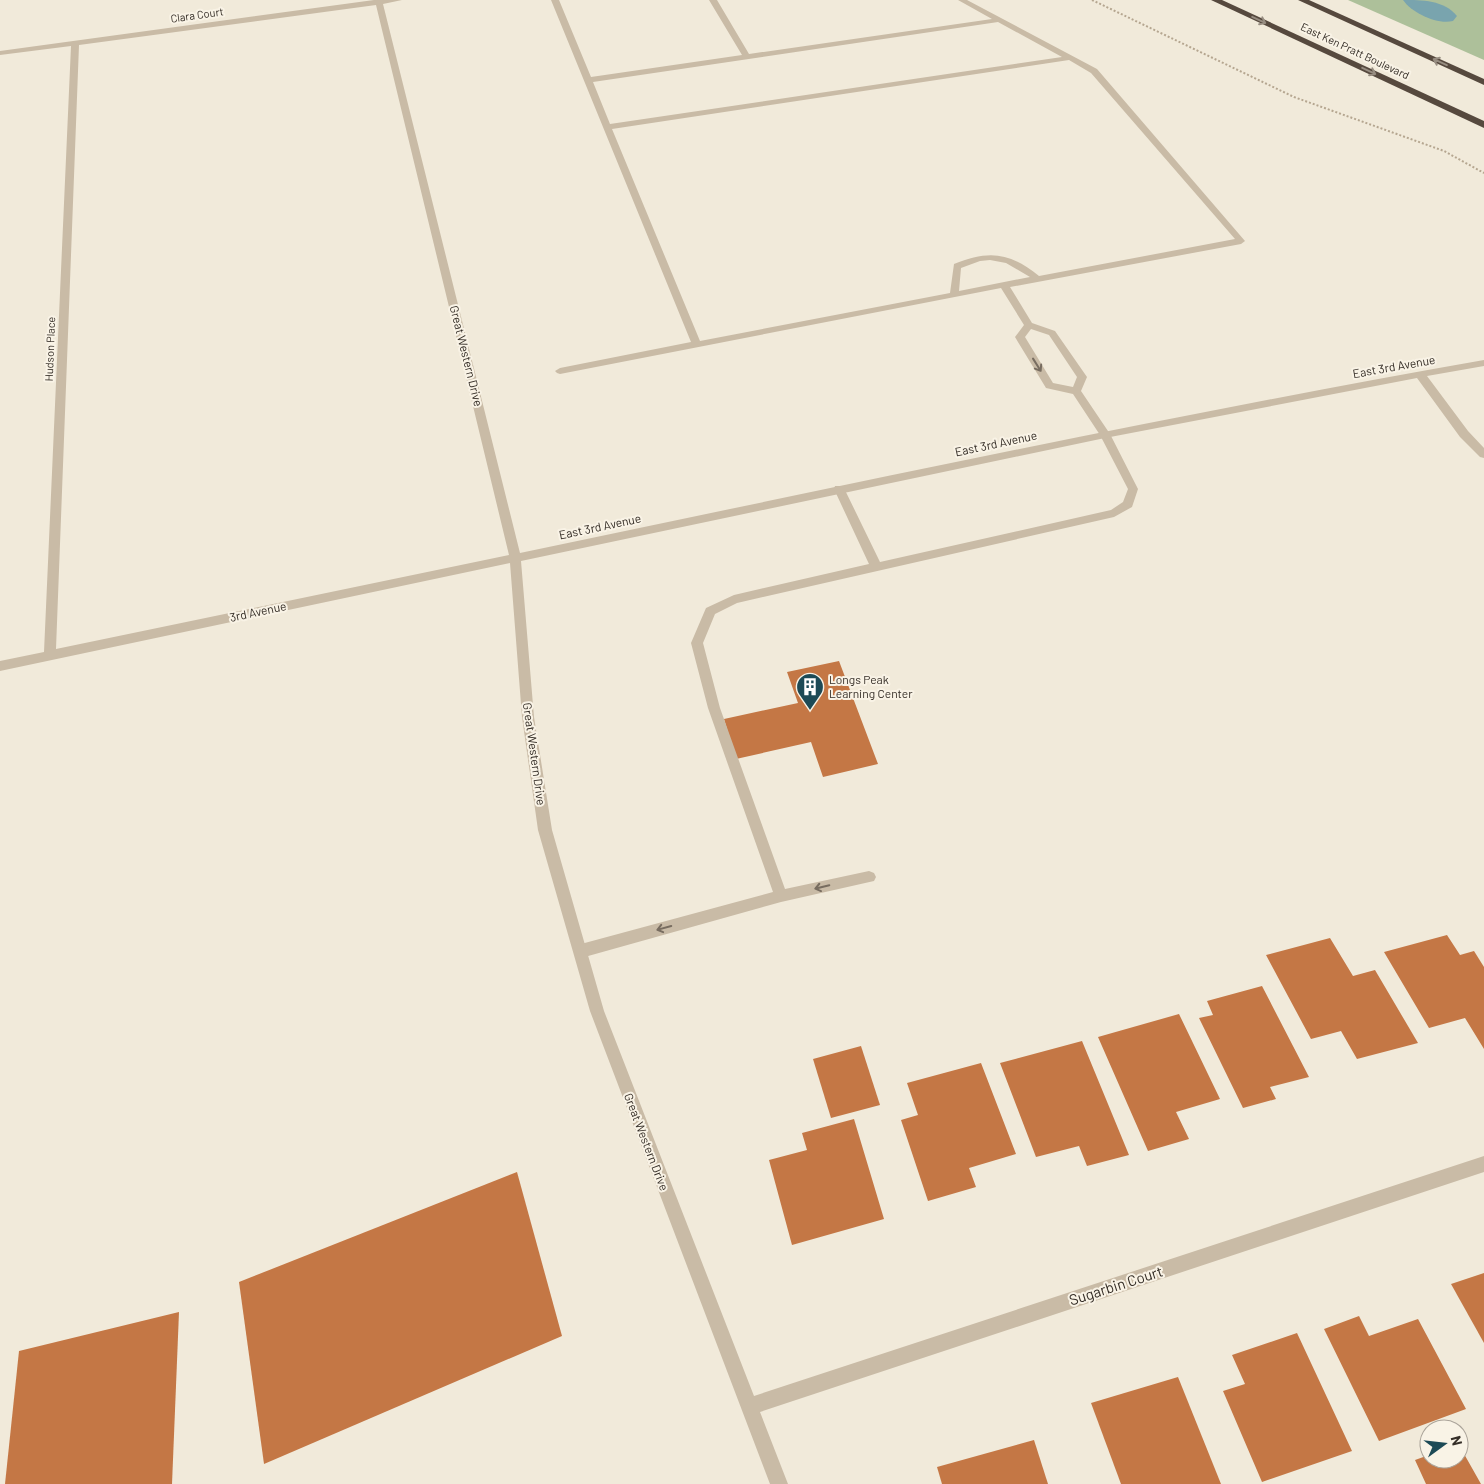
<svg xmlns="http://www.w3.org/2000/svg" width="1484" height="1484" viewBox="0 0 1484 1484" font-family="Barlow,sans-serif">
	<rect width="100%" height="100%" fill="#f1eada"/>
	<polygon fill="#adc09a" points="1348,0 1484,0 1484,60"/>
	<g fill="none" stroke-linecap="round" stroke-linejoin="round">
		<path fill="#79a4ae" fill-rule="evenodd" d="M 1403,0 C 1422,0 1444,0 1457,16 L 1453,21 C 1437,25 1412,13 1403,0 Z"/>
	</g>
	<g fill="#c47745">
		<polygon points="839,661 878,764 823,777 811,742 736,759 724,719 798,703 787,672"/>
		<polygon points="1447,935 1460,955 1474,951 1484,967 1484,1049 1465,1018 1429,1028 1384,952"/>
		<polygon points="1330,938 1353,976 1375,970 1418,1043 1357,1059 1341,1031 1311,1039 1266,955"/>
		<polygon points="1262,986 1309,1077 1270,1087 1276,1099 1243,1108 1199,1018 1213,1015 1207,1001"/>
		<polygon points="1179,1014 1220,1099 1176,1112 1189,1139 1148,1151 1098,1037"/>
		<polygon points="1082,1041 1129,1155 1087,1166 1079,1146 1036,1157 1000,1063"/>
		<polygon points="861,1046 880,1105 831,1118 813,1059"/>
		<polygon points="981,1063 1016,1154 969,1168 976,1187 928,1201 901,1120 918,1115 907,1083"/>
		<polygon points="854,1119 884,1219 792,1245 769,1160 807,1150 802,1133"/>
		<polygon points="517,1172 562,1336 264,1464 239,1282"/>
		<polygon points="1484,1273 1484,1343 1451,1284"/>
		<polygon points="179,1312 172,1484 5,1484 19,1351"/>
		<polygon points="1359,1316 1369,1336 1418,1319 1466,1409 1379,1441 1324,1329"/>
		<polygon points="1297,1333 1352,1451 1262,1482 1223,1391 1245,1384 1232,1355"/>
		<polygon points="1178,1377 1221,1484 1121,1484 1091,1403"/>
		<polygon points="1034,1440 1048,1484 942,1484 937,1467"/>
		<polygon points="1459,1445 1481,1484 1426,1484 1415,1460 1429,1455 1429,1459 1459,1459"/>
	</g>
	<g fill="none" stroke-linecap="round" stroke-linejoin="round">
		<polyline stroke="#b5a690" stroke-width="2" stroke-dasharray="2 2" stroke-linecap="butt" points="1092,0 1294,97 1444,151 1484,173"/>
		<path fill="#c9bba6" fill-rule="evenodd" d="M 551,0 L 559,0 L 591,77 L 742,55 L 709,0 L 717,0 L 749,54 L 992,19 L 958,0 L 967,0 L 1097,69 L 1245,241 L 1241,244 L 1010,287 L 1032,323 L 1055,331 L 1087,377 L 1081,391 L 1110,434 L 1138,489 L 1132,507 L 1114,517 L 737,603 L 715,614 L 703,643 L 720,708 L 785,889 L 869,871 L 874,873 L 876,877 L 874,881 L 781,902 L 581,958 L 576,956 L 574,951 L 576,946 L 581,944 L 773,892 L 708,708 L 691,643 L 706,608 L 734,595 L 869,564 L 834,489 L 835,486 L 843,486 L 880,562 L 1111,510 L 1123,502 L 1128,489 L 1100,435 L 1073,394 L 1046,388 L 1015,337 L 1024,325 L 1001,288 L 560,374 L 557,373 L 555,371 L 560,368 L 691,342 ZM 998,22 L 1062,57 L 610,124 L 593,82 ZM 1069,60 L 1091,73 L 1235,239 L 1039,276 C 1009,252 989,250 954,264 L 950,293 L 700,341 L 612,129 ZM 990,260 L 1006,263 L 1030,277 L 959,291 L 961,268 L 980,261 ZM 1031,329 L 1049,335 L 1077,377 L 1073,387 L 1053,383 L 1025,337 Z"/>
		<path fill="#c9bba6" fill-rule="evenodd" d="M 374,0 L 402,0 L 383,4 L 520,553 C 841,486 1161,417 1484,360 L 1484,366 L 1427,376 L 1468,431 L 1484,448 L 1484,458 L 1480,457 L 1460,437 L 1417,378 L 1105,438 L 521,561 L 534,717 L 552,830 L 604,1011 L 754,1396 L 1484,1156 L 1484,1172 L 760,1412 L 788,1484 L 770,1484 L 590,1011 L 538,830 L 522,717 L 510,563 L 0,671 L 0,661 L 44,652 L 71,46 L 0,55 L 0,51 ZM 376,5 L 509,555 L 56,649 L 79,45 Z"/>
		<g fill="#56493e" fill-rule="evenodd">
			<polygon points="1211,0 1222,0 1484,121 1484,128"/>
			<polygon points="1298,0 1309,0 1484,79 1484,85"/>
		</g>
	</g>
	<defs><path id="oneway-shaft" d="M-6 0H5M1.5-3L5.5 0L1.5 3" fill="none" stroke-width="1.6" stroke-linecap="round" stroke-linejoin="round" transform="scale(1.25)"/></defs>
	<g stroke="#978d81">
		<use href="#oneway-shaft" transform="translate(1259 20) rotate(25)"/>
		<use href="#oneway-shaft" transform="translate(1440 62) rotate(-156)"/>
		<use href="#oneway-shaft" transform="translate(1369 71) rotate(25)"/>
	</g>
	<g stroke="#786d60">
		<use href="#oneway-shaft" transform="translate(1037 365) rotate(58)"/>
		<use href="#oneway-shaft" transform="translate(822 887) rotate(167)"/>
		<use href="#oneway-shaft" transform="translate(664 928) rotate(165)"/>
	</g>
	<defs>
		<symbol id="building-pin" viewBox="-11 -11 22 30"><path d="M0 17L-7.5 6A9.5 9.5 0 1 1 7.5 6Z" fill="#1d4a56" stroke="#f9f3e6"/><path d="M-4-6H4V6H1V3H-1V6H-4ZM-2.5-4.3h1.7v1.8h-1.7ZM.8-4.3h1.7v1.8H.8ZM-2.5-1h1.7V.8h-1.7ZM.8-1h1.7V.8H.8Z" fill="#fff"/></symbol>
	</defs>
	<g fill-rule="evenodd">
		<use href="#building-pin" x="794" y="671" width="32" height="43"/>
	</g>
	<g text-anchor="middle" stroke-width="4" stroke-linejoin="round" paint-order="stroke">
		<g font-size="11" fill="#352e27" stroke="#f9f3e6">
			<text transform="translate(197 15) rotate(-8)" y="4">Clara Court</text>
			<text transform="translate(1355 51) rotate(25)" y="4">East Ken Pratt Boulevard</text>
			<text transform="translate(50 349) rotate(-88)" y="4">Hudson Place</text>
		</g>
		<g font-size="12" fill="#352e27" stroke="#f9f3e6">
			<text transform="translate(466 356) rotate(76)" y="4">Great Western Drive</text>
			<text transform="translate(1394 367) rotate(-10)" y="4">East 3rd Avenue</text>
			<text transform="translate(996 444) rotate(-12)" y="4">East 3rd Avenue</text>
			<text transform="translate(600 527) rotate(-12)" y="4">East 3rd Avenue</text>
			<text transform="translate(258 612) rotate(-12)" y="4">3rd Avenue</text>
			<text transform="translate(534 754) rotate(82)" y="4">Great Western Drive</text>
			<text transform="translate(646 1142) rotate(69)" y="4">Great Western Drive</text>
		</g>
		<g font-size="12" fill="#352e27" stroke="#f9f3e6" text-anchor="start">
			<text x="829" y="684">Longs Peak<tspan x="829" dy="14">Learning Center</tspan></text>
		</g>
		<g font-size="15" fill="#352e27" stroke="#f9f3e6">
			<text transform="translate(1116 1286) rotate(-18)" y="5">Sugarbin Court</text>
		</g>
	</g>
	<g transform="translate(1444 1444) rotate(75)"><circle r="24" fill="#f9f3e6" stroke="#aba49a"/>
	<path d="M0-4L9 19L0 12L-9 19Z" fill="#1d4a56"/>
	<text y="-8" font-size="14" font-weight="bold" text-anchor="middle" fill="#352e27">N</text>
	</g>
</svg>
